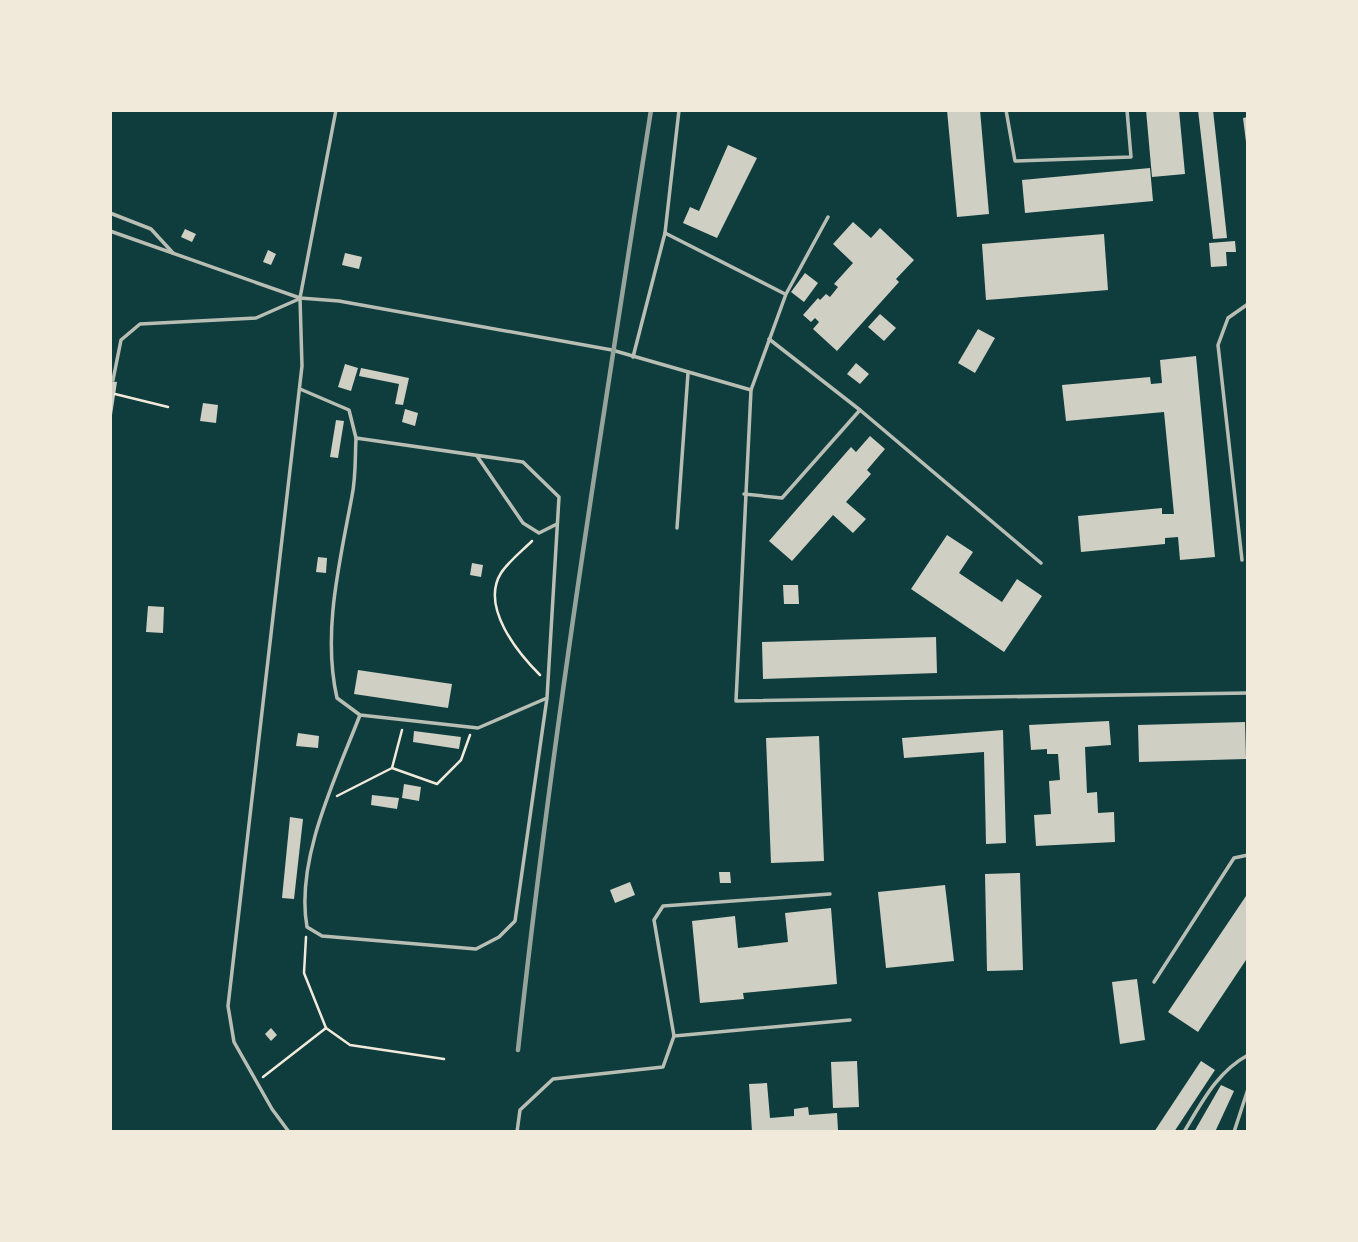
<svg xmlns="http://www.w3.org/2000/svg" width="1358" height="1242" viewBox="0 0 1358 1242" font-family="'Golos Text',sans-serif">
	<rect width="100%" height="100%" fill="#0f3d3e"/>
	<g fill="#cfcfc3">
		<polygon points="947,110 980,110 989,214 957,217"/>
		<polygon points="1146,110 1179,110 1185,174 1152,177"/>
		<polygon points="1198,110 1213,110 1227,238 1213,239"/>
		<polygon points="1248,117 1248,142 1246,142 1243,118"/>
		<polygon points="728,145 757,158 717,238 683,223 690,207 699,211"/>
		<polygon points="1150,168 1153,201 1025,213 1022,180"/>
		<polygon points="853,222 871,238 880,228 914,260 896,279 899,282 837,351 813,329 819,322 815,318 811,322 803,315 818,298 820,300 826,294 830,297 838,287 834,284 853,263 833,244"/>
		<polygon points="185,229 196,234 192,242 181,237"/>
		<polygon points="1104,234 1108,290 986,300 982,244"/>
		<polygon points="1235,241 1236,252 1226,252 1227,266 1211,267 1209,243"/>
		<polygon points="268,250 276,254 271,265 263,262"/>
		<polygon points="345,253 362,257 359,269 342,265"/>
		<polygon points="805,273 818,283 804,302 791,292"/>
		<polygon points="880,314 896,328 884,341 868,327"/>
		<polygon points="978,329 995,338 975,373 958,363"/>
		<polygon points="1196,356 1215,557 1180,560 1178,537 1165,538 1165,544 1081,552 1078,516 1162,508 1162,514 1174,514 1164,412 1066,421 1062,385 1150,377 1151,384 1162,383 1160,360"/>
		<polygon points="856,363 869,374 860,384 847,374"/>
		<polygon points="345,364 358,368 351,391 338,387"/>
		<polygon points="361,368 409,378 403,405 395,404 399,384 359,376"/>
		<polygon points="110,381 117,382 112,415 110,414"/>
		<polygon points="203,403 218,405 216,423 200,421"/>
		<polygon points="405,409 418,413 415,426 402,422"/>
		<polygon points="336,420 344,421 338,458 330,457"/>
		<polygon points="870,436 885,449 867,470 871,474 846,502 866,519 853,533 833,515 792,561 769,541 851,447 856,452"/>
		<polygon points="947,535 973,552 959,573 1002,602 1017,579 1042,596 1004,652 911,589"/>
		<polygon points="318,557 327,558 326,573 316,572"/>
		<polygon points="472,563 483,565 481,577 470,575"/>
		<polygon points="783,585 798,585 799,604 784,604"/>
		<polygon points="148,606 164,607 163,633 146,632"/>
		<polygon points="936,637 937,673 763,679 762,642"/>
		<polygon points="358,670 452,684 448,708 354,694"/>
		<polygon points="1109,721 1111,745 1085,747 1087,793 1097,792 1098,813 1114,812 1115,842 1036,846 1034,815 1051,814 1049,781 1060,780 1058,754 1047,754 1047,749 1031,750 1029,725"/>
		<polygon points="1245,722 1246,759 1139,762 1138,725"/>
		<polygon points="1003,730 1006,843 986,844 984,752 904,758 902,738"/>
		<polygon points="414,731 461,737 459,749 413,742"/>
		<polygon points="298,733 319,736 318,748 296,746"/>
		<polygon points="819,736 824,861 771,863 766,738"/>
		<polygon points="404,784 421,787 419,801 402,798"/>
		<polygon points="372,795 399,798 397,809 371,805"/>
		<polygon points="290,817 303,819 294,899 282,898"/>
		<polygon points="719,872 730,872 731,883 720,883"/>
		<polygon points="1020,873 1023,970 987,971 985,874"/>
		<polygon points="630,882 635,895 615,903 610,890"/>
		<polygon points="945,885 954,961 886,968 878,892"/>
		<polygon points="1248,893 1248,957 1198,1032 1168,1012"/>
		<polygon points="831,908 837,984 743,993 744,999 700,1003 692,921 735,916 738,948 788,942 785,913"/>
		<polygon points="1137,979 1145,1040 1120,1044 1112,982"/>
		<polygon points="271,1028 277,1035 271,1041 265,1034"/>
		<polygon points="857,1061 859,1107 833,1108 831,1062"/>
		<polygon points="1201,1061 1215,1070 1174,1132 1154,1132"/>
		<polygon points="767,1083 770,1118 794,1116 794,1109 808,1107 809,1115 837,1113 838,1130 752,1132 749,1084"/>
		<polygon points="1221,1085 1234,1091 1215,1132 1194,1132"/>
	</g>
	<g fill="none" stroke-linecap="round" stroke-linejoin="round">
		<g stroke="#f1e9da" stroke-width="2.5">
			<polyline points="115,394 168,407"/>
			<path d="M 532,541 C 522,551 509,561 501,573 C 480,607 518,653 540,675"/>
			<polyline points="392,768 437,784 461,760 470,735"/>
			<polyline points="337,796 392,768 402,730"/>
			<polyline points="306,937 304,973 326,1028 350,1045 444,1059"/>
			<polyline points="263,1077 326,1028"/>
		</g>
		<g stroke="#b8beb3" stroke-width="3.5">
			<polyline points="1006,110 1015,161 1131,157 1127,110"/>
			<polyline points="110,213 151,229 173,253"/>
			<polyline points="110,231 300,298 339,301 612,350 751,390 736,701 1248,693"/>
			<polyline points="665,233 785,294"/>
			<polyline points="769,339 860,410 1041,563"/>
			<polyline points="633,357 665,233 679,110"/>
			<polyline points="113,380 121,340 140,324 256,318 299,299"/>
			<polyline points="300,389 349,410 356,438"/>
			<polyline points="751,390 786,294 828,217"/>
			<polyline points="477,456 523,523 539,533 557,524"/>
			<polyline points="744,494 782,498 860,410"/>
			<polyline points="677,528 688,373"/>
			<polyline points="1242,560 1218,345 1228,318 1248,304"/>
			<path d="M 360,715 C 336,777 295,860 307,927 L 322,936 L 476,949 L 499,937 L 515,921 L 547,698 L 559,497 L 523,462 L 356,438 C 355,457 356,477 352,496 C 340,561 322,632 337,698 L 360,715 L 478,728 L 547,698"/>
			<polyline points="1154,982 1234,858 1248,855"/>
			<polyline points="674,1036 850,1020"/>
			<polyline points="289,1132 272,1109 234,1042 228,1006 302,366 300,298 336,110"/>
			<polyline points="517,1132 520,1110 553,1079 663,1067 674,1036 654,920 663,906 830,894"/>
			<path d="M 1184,1132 C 1202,1102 1217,1072 1248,1055"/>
			<polyline points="1234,1132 1248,1089"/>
		</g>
		<path stroke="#97a49c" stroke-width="4.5" d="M 518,1050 C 552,735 602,423 651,110"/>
	</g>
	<rect width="1358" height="1242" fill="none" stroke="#f1e9da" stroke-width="224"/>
</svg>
